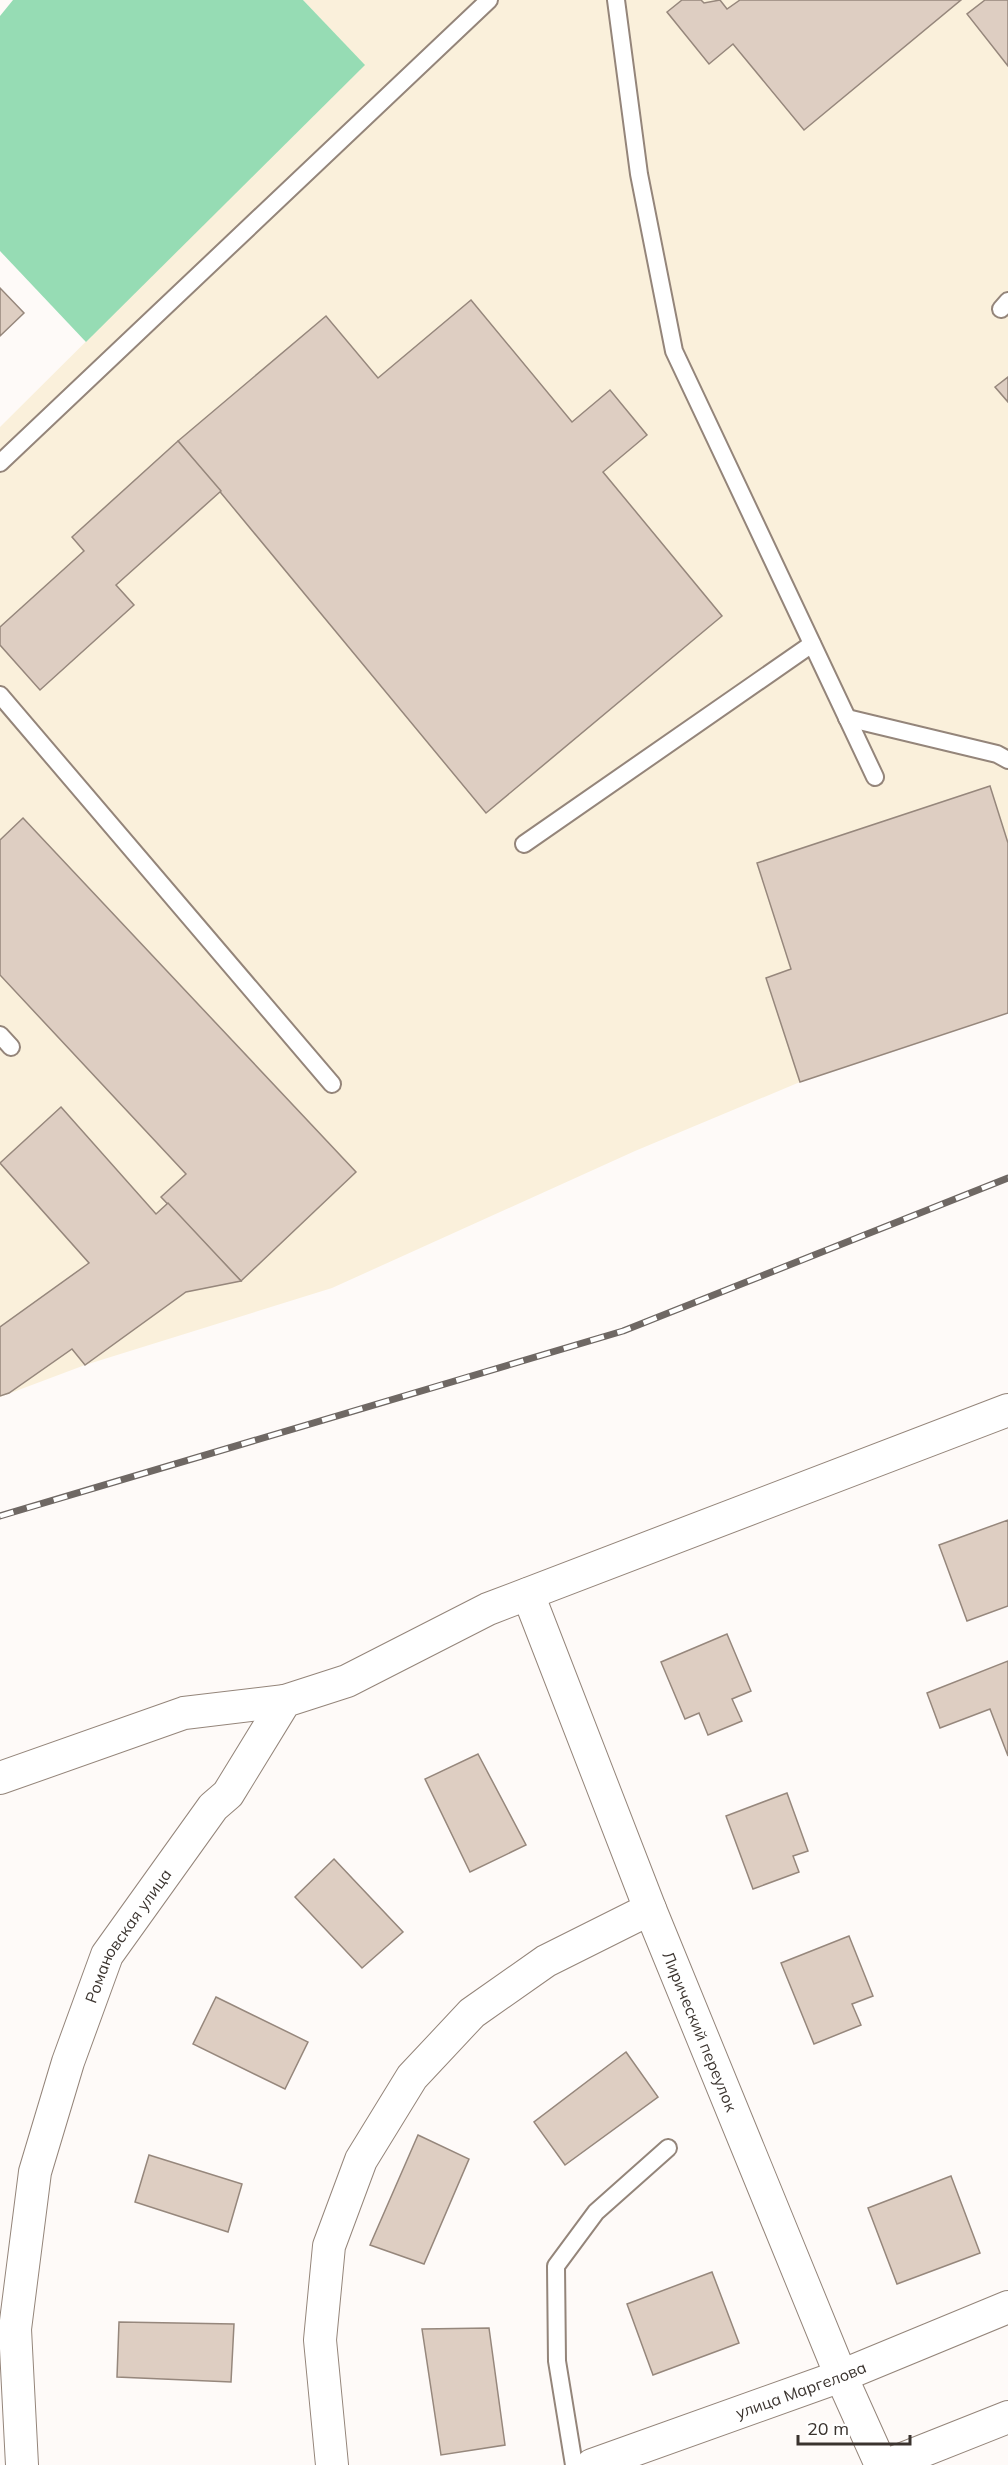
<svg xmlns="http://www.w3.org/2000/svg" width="1008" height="2465" viewBox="0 0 1008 2465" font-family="Mulish,sans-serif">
	<rect width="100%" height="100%" fill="#fefaf8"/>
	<polygon fill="#faf0db" points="303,0 1008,0 1008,1013 800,1082 635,1151 332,1288 85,1365 0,1397 0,427 364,65"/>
	<polygon fill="#96dcb4" points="13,0 303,0 365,65 86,342 0,251 0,16"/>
	<g fill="#decec2" stroke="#96877c" stroke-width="1.5">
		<polygon points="682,0 701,0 704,3 720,0 727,9 740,0 961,0 804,130 733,44 709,64 667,12"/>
		<polygon points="985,0 1008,0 1008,66 967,14"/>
		<polygon points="0,288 24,313 0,336"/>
		<polygon points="471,300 572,422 610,390 647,435 603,472 722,616 486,813 178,441 326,316 378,378"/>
		<polygon points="1008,377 1008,402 995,387"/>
		<polygon points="178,441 221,491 116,585 134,605 40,690 0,645 0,627 84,551 72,537"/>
		<polygon points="990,786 1008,843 1008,1013 800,1082 766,978 791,969 757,863"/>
		<polygon points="23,818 356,1172 241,1281 161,1197 186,1174 0,975 0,840"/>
		<polygon points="61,1107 156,1214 168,1203 241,1281 186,1292 85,1365 72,1349 9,1393 0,1396 0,1327 89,1263 0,1163"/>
		<polygon points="1008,1520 1008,1606 967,1621 939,1545"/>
		<polygon points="727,1634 751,1691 732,1699 742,1721 708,1735 699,1713 685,1719 661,1662"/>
		<polygon points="1008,1661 1008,1756 990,1709 940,1728 927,1693"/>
		<polygon points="478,1754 526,1845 470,1872 425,1779"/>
		<polygon points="787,1793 808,1851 793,1856 799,1872 753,1889 726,1816"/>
		<polygon points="334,1859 403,1932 362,1968 295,1897"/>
		<polygon points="849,1936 873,1996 852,2004 861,2025 814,2044 781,1963"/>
		<polygon points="216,1997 308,2042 285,2089 193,2044"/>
		<polygon points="626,2052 658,2097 565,2165 534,2122"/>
		<polygon points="418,2135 469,2159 424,2264 370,2245"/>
		<polygon points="149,2155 242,2184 228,2232 135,2202"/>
		<polygon points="951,2176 980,2253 897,2284 868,2208"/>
		<polygon points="712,2272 739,2343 653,2375 627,2304"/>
		<polygon points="119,2322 234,2324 231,2382 117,2377"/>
		<polygon points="489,2328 505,2445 441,2455 422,2329"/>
	</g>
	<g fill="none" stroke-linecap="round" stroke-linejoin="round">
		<defs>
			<g id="service">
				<polyline points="616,0 639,174 674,351 875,777"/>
				<polyline points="1001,309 1008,301"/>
				<polyline points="0,463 489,0"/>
				<polyline points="0,695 332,1084"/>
				<polyline points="847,718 997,754 1008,760"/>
				<polyline points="524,844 812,644"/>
				<polyline points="0,1035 11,1047"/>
				<polyline points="574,2465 557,2361 556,2266 596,2212 668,2148"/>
			</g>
			<g id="minor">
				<path id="s1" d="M 528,1594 L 650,1909 L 841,2376 L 881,2465"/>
				<polyline points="0,1778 184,1713 285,1701"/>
				<path id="s2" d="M 22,2465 L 15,2329 L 35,2172 L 68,2062 L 107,1955 L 213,1807 L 228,1794 L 285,1701 L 347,1681 L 488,1609 L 1008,1410"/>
				<polyline points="332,2465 320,2340 329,2246 361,2160 412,2077 472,2013 546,1961 650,1909"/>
				<path id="s3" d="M 592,2465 L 841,2376 L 1008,2307"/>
				<polyline points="887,2465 1008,2417"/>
			</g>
		</defs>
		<use href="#service" stroke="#94857a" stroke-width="20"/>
		<use href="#minor" stroke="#94857a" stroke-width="34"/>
		<use href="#service" stroke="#fff" stroke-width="16"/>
		<use href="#minor" stroke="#fff" stroke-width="32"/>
		<defs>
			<polyline id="rail" points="0,1516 623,1331 1008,1178"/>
		</defs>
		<use href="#rail" stroke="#6f6864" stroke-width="7"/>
		<use href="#rail" stroke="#fff" stroke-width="4.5" stroke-dasharray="14" stroke-linecap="butt"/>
	</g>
	<g text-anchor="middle" stroke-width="4.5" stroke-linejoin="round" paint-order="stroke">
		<g font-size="16" fill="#3a332e" stroke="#fff">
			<text dy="6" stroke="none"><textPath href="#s2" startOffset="550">Романовская улица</textPath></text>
			<text dy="6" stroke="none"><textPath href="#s1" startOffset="470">Лирический переулок</textPath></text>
			<text dy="6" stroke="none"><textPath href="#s3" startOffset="222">улица Маргелова</textPath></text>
		</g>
	</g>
	<path d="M798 2435v9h112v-9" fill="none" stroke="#3a332e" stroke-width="3"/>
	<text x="807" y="2435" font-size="18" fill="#3a332e" stroke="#ffffff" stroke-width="4.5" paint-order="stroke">20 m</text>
</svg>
